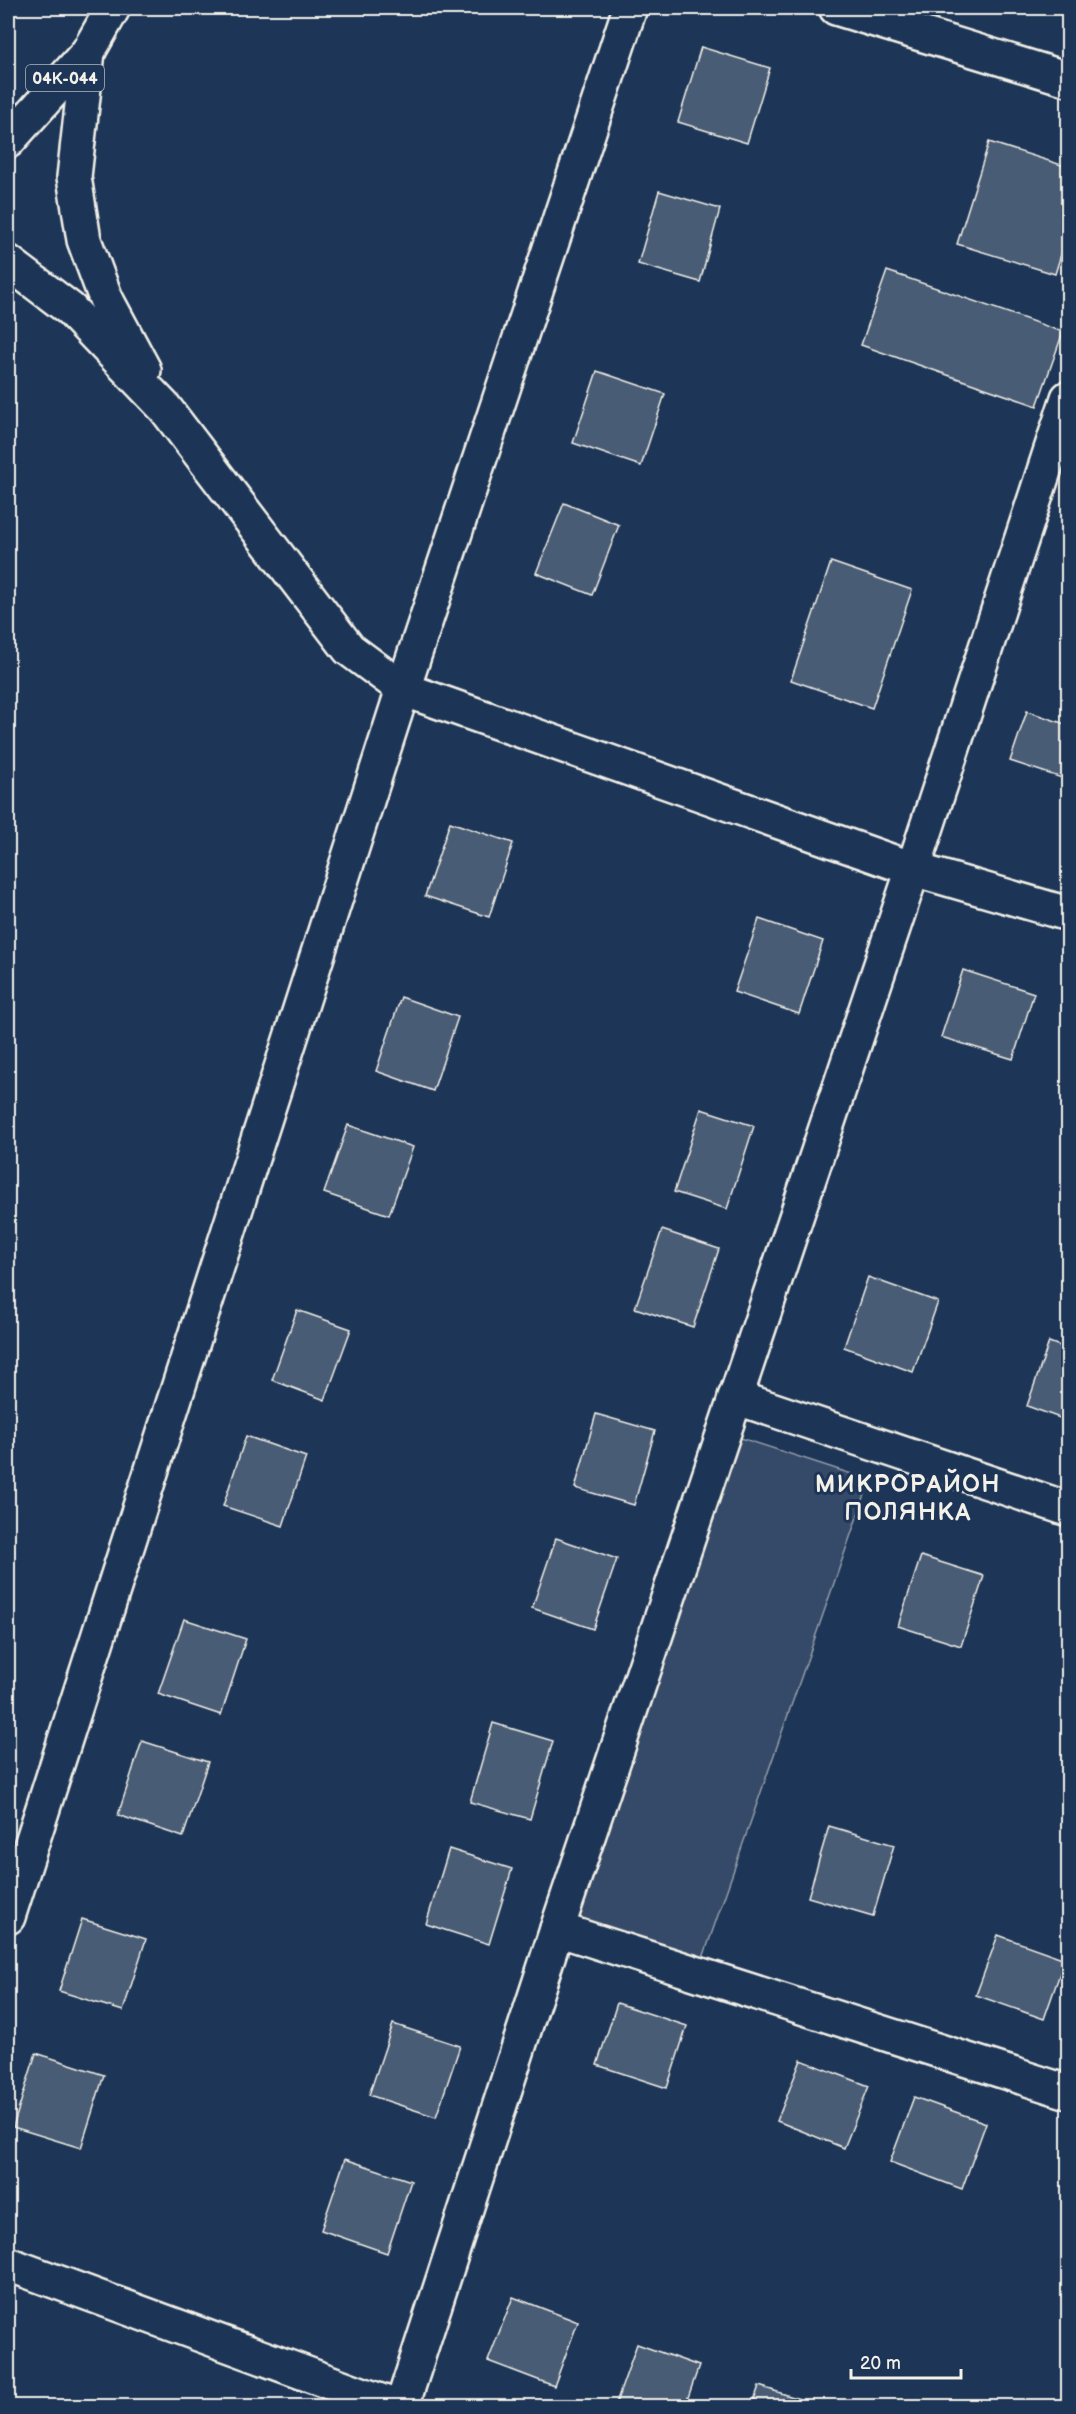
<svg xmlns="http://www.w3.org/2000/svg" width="1076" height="2414" viewBox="0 0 1076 2414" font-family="'Balsamiq Sans',sans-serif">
	<rect width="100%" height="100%" fill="#1d3557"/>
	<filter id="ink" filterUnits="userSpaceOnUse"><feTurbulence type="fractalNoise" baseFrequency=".0167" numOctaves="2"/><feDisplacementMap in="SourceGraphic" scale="12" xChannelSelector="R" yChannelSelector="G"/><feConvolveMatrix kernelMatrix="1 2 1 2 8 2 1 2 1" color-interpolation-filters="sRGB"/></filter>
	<g filter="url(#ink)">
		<polygon fill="#354a67" stroke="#949ea8" stroke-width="1.5" points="735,1436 870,1480 702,1961 574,1918"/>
		<g fill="#485b74" stroke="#f4f1e8" stroke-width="1.5">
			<polygon points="701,47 770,68 747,143 678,122"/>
			<polygon points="989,142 1068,167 1068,232 1055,274 957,244"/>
			<polygon points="659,191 720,209 700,282 638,264"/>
			<polygon points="887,271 1063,332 1037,406 861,345"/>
			<polygon points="597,371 665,394 641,466 573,443"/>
			<polygon points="564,503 619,525 592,595 536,573"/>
			<polygon points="831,562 912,590 872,708 791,680"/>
			<polygon points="1027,711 1068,725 1068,780 1010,761"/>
			<polygon points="450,822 513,843 489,917 425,896"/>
			<polygon points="759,919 823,941 799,1014 734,992"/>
			<polygon points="963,970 1034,993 1013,1059 941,1037"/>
			<polygon points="401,997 458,1017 433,1091 376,1071"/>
			<polygon points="701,1109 754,1126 727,1209 674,1192"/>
			<polygon points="348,1125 413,1147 389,1215 324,1193"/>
			<polygon points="662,1230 719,1249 693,1327 635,1308"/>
			<polygon points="868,1277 938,1302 913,1372 844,1347"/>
			<polygon points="297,1310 351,1329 325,1400 272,1380"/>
			<polygon points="1049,1342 1068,1349 1068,1421 1027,1406"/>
			<polygon points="596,1414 655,1431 634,1505 575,1488"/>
			<polygon points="246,1436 306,1457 283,1526 223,1506"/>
			<polygon points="556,1538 617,1559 593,1629 532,1608"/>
			<polygon points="921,1556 984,1576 961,1646 898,1626"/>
			<polygon points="184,1619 246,1639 221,1715 158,1694"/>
			<polygon points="493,1723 553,1741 530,1819 470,1802"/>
			<polygon points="142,1741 208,1762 183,1837 118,1815"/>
			<polygon points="829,1826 894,1845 873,1916 808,1897"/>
			<polygon points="449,1849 512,1869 489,1944 426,1924"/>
			<polygon points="82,1919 146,1939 123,2011 59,1991"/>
			<polygon points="998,1935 1065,1959 1044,2019 976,1995"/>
			<polygon points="617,2003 687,2026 667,2088 597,2065"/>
			<polygon points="393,2024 460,2046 436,2117 369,2095"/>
			<polygon points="36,2053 104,2075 81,2148 13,2127"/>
			<polygon points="801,2060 869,2086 844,2148 777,2121"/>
			<polygon points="914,2097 986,2123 962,2189 890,2162"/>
			<polygon points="345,2159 411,2181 387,2253 321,2230"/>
			<polygon points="513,2297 578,2322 554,2386 488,2361"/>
			<polygon points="637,2344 699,2366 685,2406 615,2406"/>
			<polygon points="759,2386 821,2406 752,2406"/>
		</g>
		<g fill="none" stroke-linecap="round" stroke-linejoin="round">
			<defs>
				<g id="minor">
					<polyline points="836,8 1068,79"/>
					<polyline points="88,52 74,177 84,240 106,299 144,370"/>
					<polyline points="8,262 70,309 165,408 349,649 403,689 913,869 1068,914"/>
					<polyline points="735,1397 1068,1509"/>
					<polyline points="8,1917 403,689 630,8"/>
					<polyline points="557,1929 1068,2092"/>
					<polyline points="8,2264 394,2406"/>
					<polyline points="402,2406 557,1929 913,869 1068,398"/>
				</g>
				<polyline id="major" points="8,141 88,52 113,8"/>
			</defs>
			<use href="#minor" stroke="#f4f1e8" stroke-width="38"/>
			<use href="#major" stroke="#f4f1e8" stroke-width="38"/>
			<use href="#minor" stroke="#1d3557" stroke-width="33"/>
			<use href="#major" stroke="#1d3557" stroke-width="33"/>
		</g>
	</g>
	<g text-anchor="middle" stroke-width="6" stroke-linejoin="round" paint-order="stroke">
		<rect fill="#1d3557" stroke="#b4b9bc" stroke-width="1.5" x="26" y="65" width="78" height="26" rx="4.5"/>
		<g font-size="16" font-weight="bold" fill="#f4f1e8">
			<text x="65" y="84">04К-044</text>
		</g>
		<g font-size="24" font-weight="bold" letter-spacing="1.5" fill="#f4f1e8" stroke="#1d3557">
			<text x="908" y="1492">МИКРОРАЙОН<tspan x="908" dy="28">ПОЛЯНКА</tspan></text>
		</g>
	</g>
	<rect width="1076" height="2414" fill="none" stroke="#1d3557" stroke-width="30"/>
	<rect x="15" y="15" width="1046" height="2384" fill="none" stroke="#f4f1e8" stroke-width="2" filter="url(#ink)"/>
	<path d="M851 2369v9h110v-9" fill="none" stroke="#f4f1e8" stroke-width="3"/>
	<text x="860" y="2369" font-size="18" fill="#f4f1e8" stroke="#1d3557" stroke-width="4.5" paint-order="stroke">20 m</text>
</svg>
